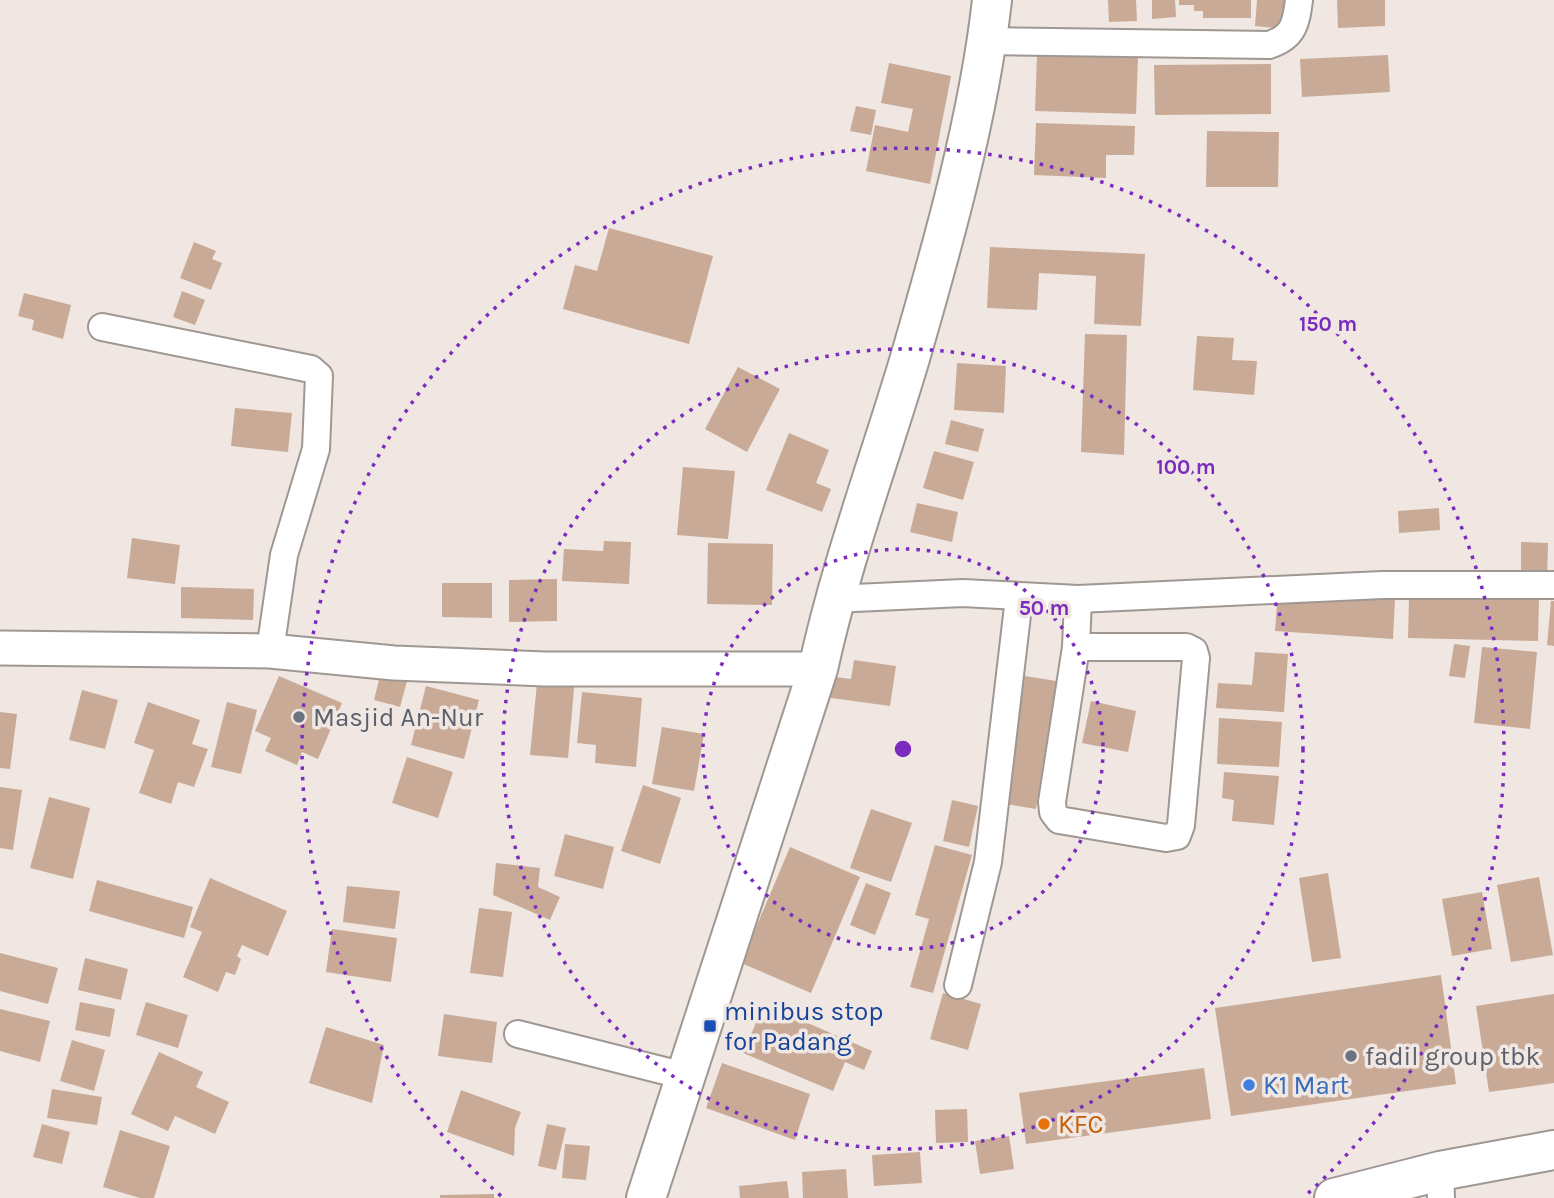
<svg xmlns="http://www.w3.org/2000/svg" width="1554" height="1198" viewBox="0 0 1554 1198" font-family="Karla,sans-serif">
	<rect width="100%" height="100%" fill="#f0e7e2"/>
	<g fill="#c9aa96">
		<polygon points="1108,0 1136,0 1137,21 1109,22"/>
		<polygon points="1152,0 1175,0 1176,17 1152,19"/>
		<polygon points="1179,0 1251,0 1251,18 1203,18 1203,11 1194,11 1194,5 1179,5"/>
		<polygon points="1257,0 1289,0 1286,29 1255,26"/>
		<polygon points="1337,0 1385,0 1385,26 1338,28"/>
		<polygon points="1037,55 1138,58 1136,114 1035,111"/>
		<polygon points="1388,55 1390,92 1302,97 1300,59"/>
		<polygon points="889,63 951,76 930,184 866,171 875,125 908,132 913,109 881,103"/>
		<polygon points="1271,64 1271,114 1155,115 1154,65"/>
		<polygon points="856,106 876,110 871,135 850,131"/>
		<polygon points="1036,123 1135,126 1134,155 1106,155 1106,178 1034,175"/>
		<polygon points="1207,131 1279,132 1278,187 1206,187"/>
		<polygon points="609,228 713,256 689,344 563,309 575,265 597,271"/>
		<polygon points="194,242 216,251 212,259 222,263 211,290 180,278"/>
		<polygon points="990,247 1145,254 1141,326 1094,324 1096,276 1039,273 1037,310 987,308"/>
		<polygon points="182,291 205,300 195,325 173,317"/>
		<polygon points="24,293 71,305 63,339 32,330 34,320 18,316"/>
		<polygon points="1085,334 1127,335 1124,455 1081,452"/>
		<polygon points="1197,336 1234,338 1232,360 1257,361 1254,395 1193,390"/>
		<polygon points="957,363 1006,366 1004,413 954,410"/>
		<polygon points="738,367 780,389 747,452 705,429"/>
		<polygon points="235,408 292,413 288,452 231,446"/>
		<polygon points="951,420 984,429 978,452 945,444"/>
		<polygon points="789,433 829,450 816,483 831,489 822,512 766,490"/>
		<polygon points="934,451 974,462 963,500 923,488"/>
		<polygon points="683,467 735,471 728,539 677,535"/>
		<polygon points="917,503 958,512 952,542 910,532"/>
		<polygon points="1439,508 1440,530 1399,533 1398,511"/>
		<polygon points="132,538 180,545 175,584 127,578"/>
		<polygon points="604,541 631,542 629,584 562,581 564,549 603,551"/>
		<polygon points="1521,542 1548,543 1547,579 1521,578"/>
		<polygon points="708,543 773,544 772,605 707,604"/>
		<polygon points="557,579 557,621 509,622 509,580"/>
		<polygon points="442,583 492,583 492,618 442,617"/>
		<polygon points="181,587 254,589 253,620 181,618"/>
		<polygon points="1278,592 1395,599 1393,639 1275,631"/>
		<polygon points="1409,597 1539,600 1538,641 1408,638"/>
		<polygon points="1551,601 1554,601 1554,646 1547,645"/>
		<polygon points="1454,644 1470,646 1465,678 1449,676"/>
		<polygon points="1482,647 1537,652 1530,729 1474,723"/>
		<polygon points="1255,652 1288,654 1284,712 1216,708 1218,683 1252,685"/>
		<polygon points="854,660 896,666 890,706 824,697 827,676 851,679"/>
		<polygon points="383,663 410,670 400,707 374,700"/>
		<polygon points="538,673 575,677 568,758 530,755"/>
		<polygon points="1019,675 1056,681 1036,809 999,803"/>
		<polygon points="279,676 342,703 318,759 302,752 297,765 265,751 271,738 255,731"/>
		<polygon points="426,686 479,700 464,759 411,745"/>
		<polygon points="82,690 118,700 105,749 69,740"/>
		<polygon points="582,692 642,698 636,767 595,763 596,745 577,743"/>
		<polygon points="1091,701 1136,711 1128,752 1082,743"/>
		<polygon points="148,702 200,720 192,744 208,749 194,787 178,782 171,804 139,793 154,750 134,743"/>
		<polygon points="227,702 257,710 241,774 211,767"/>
		<polygon points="0,712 17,714 10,769 0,768"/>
		<polygon points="1219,718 1282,722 1279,767 1217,764"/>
		<polygon points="662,727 704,734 694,791 652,784"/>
		<polygon points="407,757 453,772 438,818 392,803"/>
		<polygon points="1224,772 1279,776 1274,825 1232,821 1234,800 1222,798"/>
		<polygon points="643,785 681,798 660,864 621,851"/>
		<polygon points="0,787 22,790 13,850 0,848"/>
		<polygon points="49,797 90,808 73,879 30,868"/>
		<polygon points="952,800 978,806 969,847 943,841"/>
		<polygon points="871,809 912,823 891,882 850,868"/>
		<polygon points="565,834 614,847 603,889 554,876"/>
		<polygon points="935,845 972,855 933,993 910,987 929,919 915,915"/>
		<polygon points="790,847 860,877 811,993 741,963"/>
		<polygon points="496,863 540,868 538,887 560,897 550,920 493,895"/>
		<polygon points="1328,873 1341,958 1312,962 1299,878"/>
		<polygon points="1539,877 1553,955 1511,962 1497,885"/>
		<polygon points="210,878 287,911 268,956 242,945 237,956 241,959 235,975 226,972 218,992 183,977 202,932 190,927"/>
		<polygon points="97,880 193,907 184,938 89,911"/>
		<polygon points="866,883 891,893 875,935 850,925"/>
		<polygon points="347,886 400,891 395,929 343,922"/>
		<polygon points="1482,892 1492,949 1452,956 1442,899"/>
		<polygon points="479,908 512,912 503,977 470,973"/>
		<polygon points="332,929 397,938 391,982 326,972"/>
		<polygon points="0,953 58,968 48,1004 0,991"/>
		<polygon points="85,958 128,969 121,1000 78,990"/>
		<polygon points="1441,975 1456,1084 1231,1116 1215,1008"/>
		<polygon points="943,993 981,1004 968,1050 930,1039"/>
		<polygon points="1554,994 1554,1083 1489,1092 1476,1006"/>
		<polygon points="80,1002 115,1009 110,1037 75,1030"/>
		<polygon points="146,1002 188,1015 178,1048 136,1035"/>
		<polygon points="764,1004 872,1051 864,1070 845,1062 833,1091 743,1053"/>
		<polygon points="0,1009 50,1021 40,1062 0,1051"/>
		<polygon points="444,1014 497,1022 492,1063 438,1056"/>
		<polygon points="326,1027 384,1045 372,1103 309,1083"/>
		<polygon points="72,1040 105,1050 94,1091 60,1081"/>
		<polygon points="159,1052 203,1072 196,1087 229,1102 215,1134 175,1116 168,1131 131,1114"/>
		<polygon points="722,1063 810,1094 795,1140 706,1108"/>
		<polygon points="1204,1068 1211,1119 1026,1144 1019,1093"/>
		<polygon points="52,1089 102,1097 97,1125 47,1118"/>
		<polygon points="461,1090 521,1112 515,1128 514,1156 447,1132"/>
		<polygon points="967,1109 968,1142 936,1143 935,1110"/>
		<polygon points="42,1124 70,1132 62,1164 33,1157"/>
		<polygon points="547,1124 566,1128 556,1170 538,1166"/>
		<polygon points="120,1130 170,1146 154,1198 140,1198 103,1187"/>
		<polygon points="1009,1136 1014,1169 980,1174 975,1141"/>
		<polygon points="565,1144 590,1146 586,1180 562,1178"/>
		<polygon points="920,1152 922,1183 874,1186 872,1155"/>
		<polygon points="846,1169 848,1198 803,1198 802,1172"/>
		<polygon points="787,1181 789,1198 740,1198 739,1186"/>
		<polygon points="494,1194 494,1198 440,1198 440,1195"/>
	</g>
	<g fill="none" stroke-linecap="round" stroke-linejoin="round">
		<defs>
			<g id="minor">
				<path d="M 987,41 L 1269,45 C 1294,37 1296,23 1299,0"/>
				<polyline points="102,327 311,369 319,376 316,449 284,555 270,651"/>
				<polyline points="833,599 963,593 1078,599 1382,585 1554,585"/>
				<polyline points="1076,647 1186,647 1194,651 1196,658 1181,825 1177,836 1166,838 1059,820 1053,812 1052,802 1076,647 1078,599"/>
				<polyline points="958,985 988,862 1019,598"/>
				<polyline points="518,1034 685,1076"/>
				<polyline points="1440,1171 1441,1198"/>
			</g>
			<polyline id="tertiary" points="0,648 270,651 394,663 545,669 818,669"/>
			<g id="trunk">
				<path d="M 646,1198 L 818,669 C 841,563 879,462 910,358 C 943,244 979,117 992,0"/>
				<polyline points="1334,1198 1440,1171 1554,1150"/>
			</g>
		</defs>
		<use href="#minor" stroke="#9f9792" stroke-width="30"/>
		<use href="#tertiary" stroke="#9f9792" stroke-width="37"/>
		<use href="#trunk" stroke="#9f9792" stroke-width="42"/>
		<use href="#minor" stroke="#fff" stroke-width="26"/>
		<use href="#tertiary" stroke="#fff" stroke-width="33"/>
		<use href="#trunk" stroke="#fff" stroke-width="38"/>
	</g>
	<g fill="none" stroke="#7b2cbf" stroke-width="3.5" stroke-dasharray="3.5 7">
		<circle cx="903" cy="749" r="200"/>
		<circle cx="903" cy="749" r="400"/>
		<path d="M501 1196A601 601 0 1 1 1305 1196"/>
	</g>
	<g fill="#6b7280" stroke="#f0e7e2" stroke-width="2.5">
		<circle cx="299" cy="717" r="7"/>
		<circle cx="1351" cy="1056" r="7"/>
	</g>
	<rect fill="#1a4fb4" stroke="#f0e7e2" stroke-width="2.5" x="703" y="1019" width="14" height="14" rx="3.5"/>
	<circle fill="#3f7fe0" stroke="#f0e7e2" stroke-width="2.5" cx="1249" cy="1085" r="7"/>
	<circle fill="#e8710a" stroke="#f0e7e2" stroke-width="2.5" cx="1044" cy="1124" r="7"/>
	<g text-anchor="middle" stroke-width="7" stroke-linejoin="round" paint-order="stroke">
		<g font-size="26" fill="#5b616d" stroke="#f0e7e2" text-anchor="start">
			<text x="313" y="726">Masjid An-Nur</text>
			<text x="1365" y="1065">fadil group tbk</text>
		</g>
		<g font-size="26" fill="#164399" stroke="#f0e7e2" text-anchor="start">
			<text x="724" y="1020">minibus stop<tspan x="724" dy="30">for Padang</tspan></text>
		</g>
		<g font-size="26" fill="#366cbe" stroke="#f0e7e2" text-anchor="start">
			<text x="1263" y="1094">K1 Mart</text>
		</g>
		<g font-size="26" fill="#c56008" stroke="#f0e7e2" text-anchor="start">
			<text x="1058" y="1133">KFC</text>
		</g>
	</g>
	<circle cx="903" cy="749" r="10" fill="#7b2cbf" stroke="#f0e7e2" stroke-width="3.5"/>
	<g font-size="21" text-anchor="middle" font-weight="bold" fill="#7b2cbf" stroke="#f0e7e2" stroke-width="7" stroke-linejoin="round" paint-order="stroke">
		<text x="1328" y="331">150 m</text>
		<text x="1186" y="474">100 m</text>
		<text x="1044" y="615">50 m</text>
	</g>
</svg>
